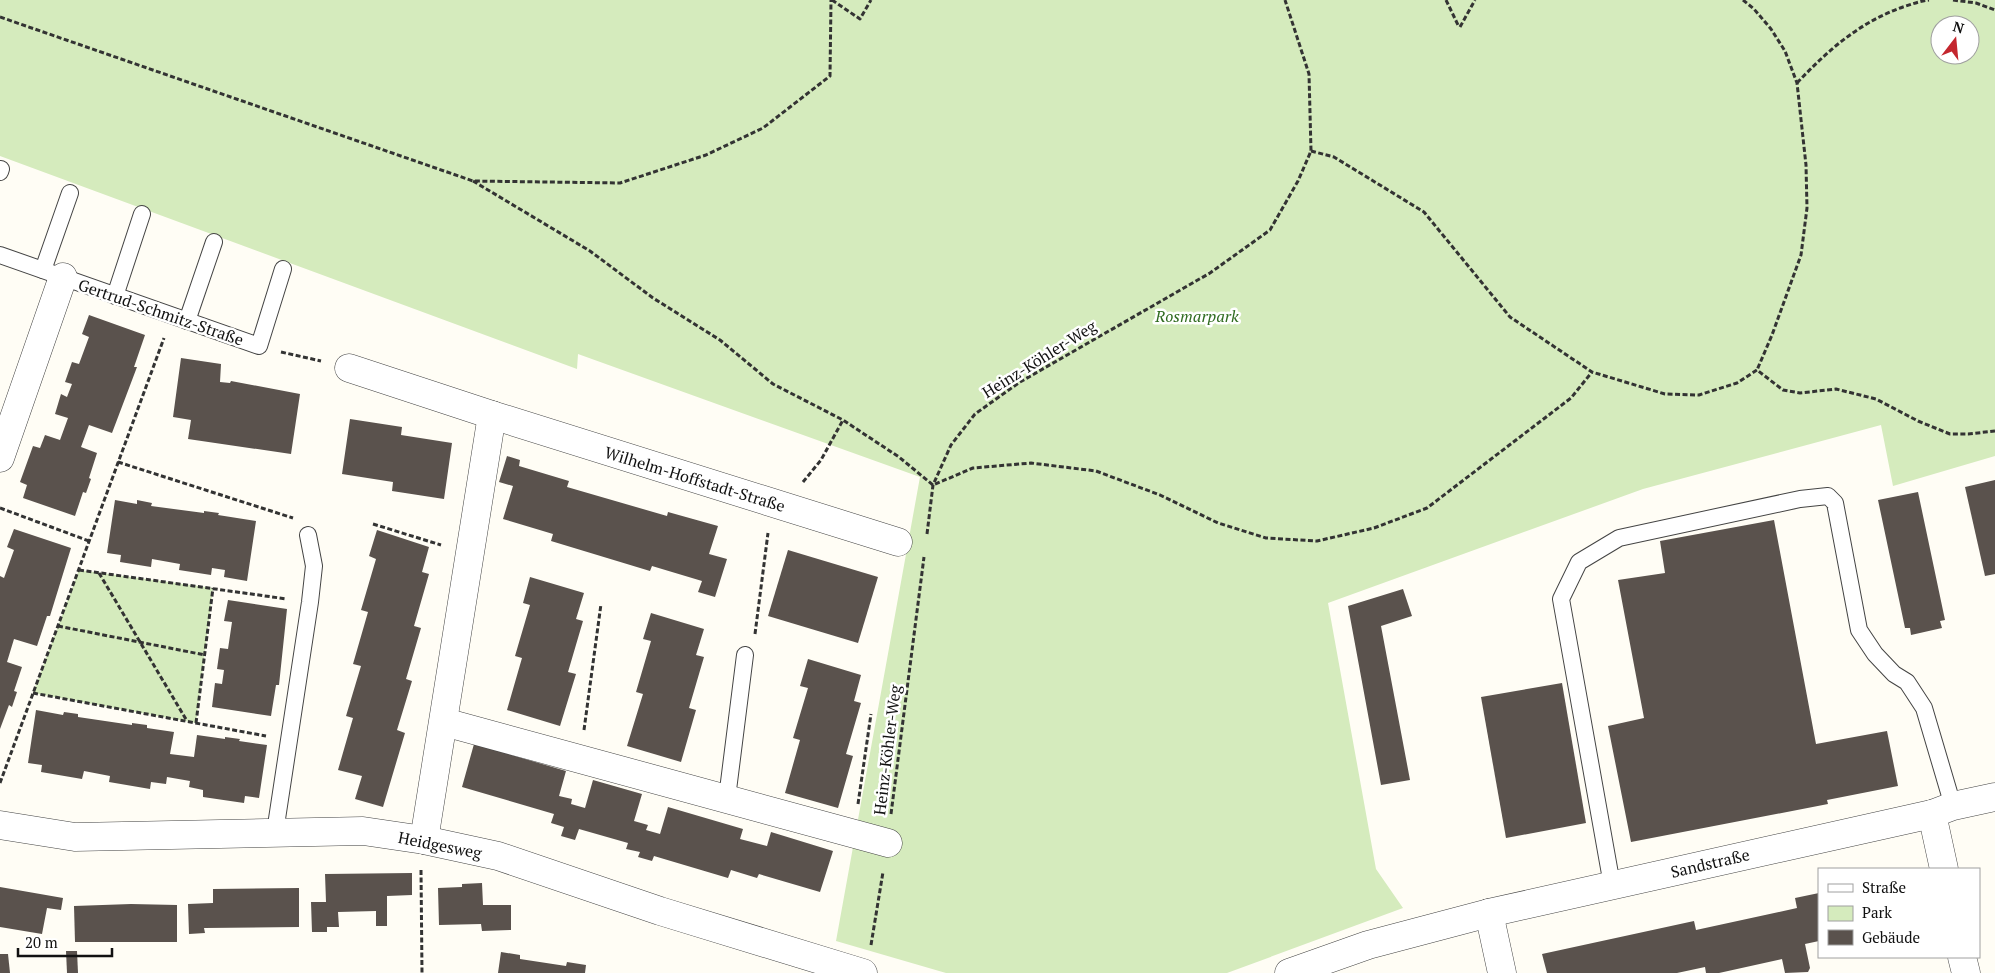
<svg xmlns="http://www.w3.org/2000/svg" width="1995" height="973" viewBox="0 0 1995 973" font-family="'PT Serif',serif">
	<rect width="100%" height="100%" fill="#fffdf5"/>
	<g fill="#d5ebbd" fill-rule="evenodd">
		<path d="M 0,0 L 1995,0 L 1995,456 L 1893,486 L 1881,425 L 1643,489 L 1328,603 L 1376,869 L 1403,908 L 1227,973 L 946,973 L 836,941 L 920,477 L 578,354 L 577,369 L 0,156 ZM 1940,25 L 1970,25 L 1970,55 L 1940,55 Z"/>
		<polygon points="79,570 213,588 196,723 33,693"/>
	</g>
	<g fill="#5a524d">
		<polygon points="89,315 145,335 134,367 137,367 112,433 89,425 81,447 97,453 89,478 91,479 86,493 83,492 75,516 23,498 27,485 20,482 33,446 40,448 45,435 60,440 68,418 55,414 61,394 67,397 72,384 65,382 72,362 79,364 89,337 82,334"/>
		<polygon points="181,358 221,364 220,382 230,383 231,381 300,394 291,454 188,439 191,420 173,417"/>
		<polygon points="350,419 402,427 401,435 452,443 444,499 392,491 393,482 342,474"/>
		<polygon points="507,456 520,460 519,466 569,481 567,487 667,516 668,512 718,526 709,554 727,559 715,597 698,592 702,581 652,566 650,571 551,541 553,534 503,519 513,486 499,482"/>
		<polygon points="1995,480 1995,574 1985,576 1965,487"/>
		<polygon points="1918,492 1945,620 1940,621 1942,628 1911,635 1910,628 1905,628 1878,500"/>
		<polygon points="115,500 137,504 137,500 152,503 151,506 204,513 204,511 219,513 218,515 256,521 247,581 224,577 225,570 212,568 211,575 179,570 180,564 152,559 151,567 120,562 121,555 107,553"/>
		<polygon points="1774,520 1816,744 1887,731 1898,786 1827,800 1828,804 1631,842 1608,726 1644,718 1618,580 1665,573 1660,541"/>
		<polygon points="14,529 71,548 50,616 47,616 37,646 14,639 7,662 22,667 14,691 17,692 12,707 9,705 0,729 0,576 4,578 14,550 7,547"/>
		<polygon points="377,530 429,547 422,572 429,574 414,626 421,628 406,679 412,681 397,730 405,733 383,807 355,799 362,776 338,770 353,718 346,716 361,666 353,664 368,612 361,610 376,559 369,556"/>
		<polygon points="788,550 878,577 858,643 768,616"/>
		<polygon points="530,577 584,593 576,619 583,621 568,672 576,674 560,726 507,710 522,658 515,656 530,605 523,603"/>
		<polygon points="1403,589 1412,616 1381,626 1410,780 1381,785 1348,606"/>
		<polygon points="228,600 287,609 279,685 276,685 271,716 212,707 215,683 222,684 224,670 217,669 220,648 228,649 232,622 224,621"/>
		<polygon points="651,613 704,629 696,655 704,657 689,708 696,710 681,762 627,746 643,694 636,692 651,641 643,639"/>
		<polygon points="808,659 861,675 854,701 861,703 846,754 853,756 838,808 785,793 800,740 793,738 808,688 800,686"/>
		<polygon points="1562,683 1586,823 1506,838 1481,697"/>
		<polygon points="36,710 63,715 64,712 78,714 78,717 132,725 132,723 147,725 147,728 174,732 170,754 194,757 197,735 225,739 225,737 240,739 239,741 267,745 259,798 245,796 244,803 203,797 203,790 189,787 190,781 167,777 166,784 151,782 150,789 109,782 110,776 84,771 82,779 41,772 42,765 28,763"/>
		<polygon points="474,744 566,771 559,796 572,799 571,804 585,808 593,780 642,794 634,821 648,825 646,830 660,834 668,807 743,829 740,839 767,846 771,832 833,851 820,892 759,874 757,878 731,870 728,878 654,856 652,861 638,857 640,852 626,849 628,843 579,829 575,840 561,836 564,827 551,823 554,814 462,787"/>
		<polygon points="412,873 412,895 387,896 387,926 376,926 376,911 338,912 339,927 327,927 327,932 312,932 311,902 326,902 325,874"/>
		<polygon points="482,883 483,905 511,905 511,930 482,931 481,924 439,925 438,888 462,887 462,884"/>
		<polygon points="0,887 63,898 61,910 47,908 42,934 0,927"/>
		<polygon points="299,888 299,927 204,928 205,933 189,934 188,904 213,903 213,889"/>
		<polygon points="1819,893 1819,941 1805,944 1810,968 1808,972 1785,973 1782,959 1719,973 1706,973 1705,967 1677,973 1547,973 1542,954 1694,921 1696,930 1797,908 1795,898"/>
		<polygon points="131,904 177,905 177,942 75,942 74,906"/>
		<polygon points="66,951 77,951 78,973 67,973"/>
		<polygon points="501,952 520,955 520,959 566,966 567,962 586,965 585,973 498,973"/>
		<polygon points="0,954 8,954 10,973 0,973"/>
	</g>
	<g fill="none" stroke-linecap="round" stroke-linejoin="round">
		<defs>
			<g id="service">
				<polyline points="0,172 1,169"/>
				<polyline points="0,255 259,346 283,269"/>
				<polyline points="43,270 70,193"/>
				<polyline points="115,296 142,214"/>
				<polyline points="187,321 214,242"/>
				<polyline points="727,798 745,655"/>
				<polyline points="275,832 310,602 314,566 308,535"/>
				<polyline points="1612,885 1561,599 1579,562 1619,538 1800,499 1828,496 1835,503 1859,630 1875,654 1894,674 1907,682 1924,708 1953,806"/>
			</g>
			<g id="minor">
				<polyline points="349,368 492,415"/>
				<polyline points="0,458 63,277"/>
				<polyline points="444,722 888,843"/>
				<polyline points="1932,814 1944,869"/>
				<polyline points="0,825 75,837 363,831 424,840 498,856 660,911 863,973"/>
				<polyline points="424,840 492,415 898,542"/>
				<polyline points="1489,913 1502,973"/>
				<polyline points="1962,957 1966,973"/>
				<polyline points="1289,973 1368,945 1489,913 1932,814 1953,806 1995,797"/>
			</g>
		</defs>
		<use href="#service" stroke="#444" stroke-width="18"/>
		<use href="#minor" stroke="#444" stroke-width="29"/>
		<g stroke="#333" stroke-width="3" stroke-dasharray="5 2.5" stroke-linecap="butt">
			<polyline points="832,0 860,19 871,0"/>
			<polyline points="1446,0 1459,27"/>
			<polyline points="1743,0 1754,9 1771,29 1785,51 1797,83 1806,165 1807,208 1801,255 1772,335 1757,370"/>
			<polyline points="1953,0 1976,3 1995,10"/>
			<polyline points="0,17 473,181 620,183 706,155 763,128 830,76 831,0"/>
			<polyline points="1460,27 1475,0"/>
			<path d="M 1797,83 C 1828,50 1860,22 1903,7 C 1912,4 1920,1 1929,0"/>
			<polyline points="1311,151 1334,157 1424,212 1510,317 1592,372 1665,394 1699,395 1737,383 1757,370 1783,390 1800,393 1836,389 1876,399 1918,421 1950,434 1968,434 1995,431"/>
			<polyline points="473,181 590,251 653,298 720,340 773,384 843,420 899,457 933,485 973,468 1031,463 1096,471 1160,495 1218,523 1266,538 1317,541 1374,528 1427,508 1571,398 1592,372"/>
			<polyline points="281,352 321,361"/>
			<polyline points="118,462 293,518"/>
			<polyline points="803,482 821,460 843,420"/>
			<polyline points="0,508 89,541"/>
			<polyline points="373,524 441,545"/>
			<polyline points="927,534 933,485 951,445 975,414 1020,382 1210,273 1270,230 1298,181 1311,151 1309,74 1285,0"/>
			<polyline points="79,570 287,599"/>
			<polyline points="99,573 187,721"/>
			<polyline points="58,626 205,655"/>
			<polyline points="755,634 768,533"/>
			<polyline points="33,693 266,736"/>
			<polyline points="196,723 213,588"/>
			<polyline points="584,730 601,604"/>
			<polyline points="0,783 164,338"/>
			<polyline points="858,804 871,714"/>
			<polyline points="891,814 924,557"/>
			<polyline points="421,870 422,973"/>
			<polyline points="871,945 883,872"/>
		</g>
		<use href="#service" stroke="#fff" stroke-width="16"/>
		<use href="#minor" stroke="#fff" stroke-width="28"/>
	</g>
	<g text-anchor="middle" stroke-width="5" stroke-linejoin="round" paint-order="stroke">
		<g font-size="16" fill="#111" stroke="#fff">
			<text transform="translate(161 312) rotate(19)" y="6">Gertrud-Schmitz-Straße</text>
			<text transform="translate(1039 359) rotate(-32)" y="6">Heinz-Köhler-Weg</text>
			<text transform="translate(695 479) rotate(17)" y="6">Wilhelm-Hoffstadt-Straße</text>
			<text transform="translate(887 750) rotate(-83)" y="6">Heinz-Köhler-Weg</text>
			<text transform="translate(440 845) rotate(11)" y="6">Heidgesweg</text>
			<text transform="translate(1710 863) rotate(-13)" y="6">Sandstraße</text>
		</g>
		<g font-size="16" font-style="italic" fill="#2f6b1f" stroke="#fff">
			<text x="1197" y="322">Rosmarpark</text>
		</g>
	</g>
	<rect x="1818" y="868" width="162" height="90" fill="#ffffff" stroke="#a0a0a0"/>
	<rect x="1828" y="884" width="25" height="8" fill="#ffffff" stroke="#a0a0a0"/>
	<text x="1862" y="893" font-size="15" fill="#111111">Straße</text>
	<rect x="1828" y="906" width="25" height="15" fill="#d5ebbd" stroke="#a0a0a0"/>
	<text x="1862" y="918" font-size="15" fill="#111111">Park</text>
	<rect x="1828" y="930" width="25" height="15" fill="#5a524d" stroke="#a0a0a0"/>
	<text x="1862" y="943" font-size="15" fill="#111111">Gebäude</text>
	<g transform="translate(1955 40) rotate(16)"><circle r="24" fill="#ffffff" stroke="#a0a0a0"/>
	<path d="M0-4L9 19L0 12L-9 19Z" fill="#c4262e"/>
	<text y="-8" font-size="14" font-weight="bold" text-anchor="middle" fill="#111111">N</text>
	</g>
	<path d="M18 948v8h94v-8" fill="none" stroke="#111111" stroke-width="2.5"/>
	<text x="25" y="948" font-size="15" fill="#111111" stroke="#ffffff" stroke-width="4" paint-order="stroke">20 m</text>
</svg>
